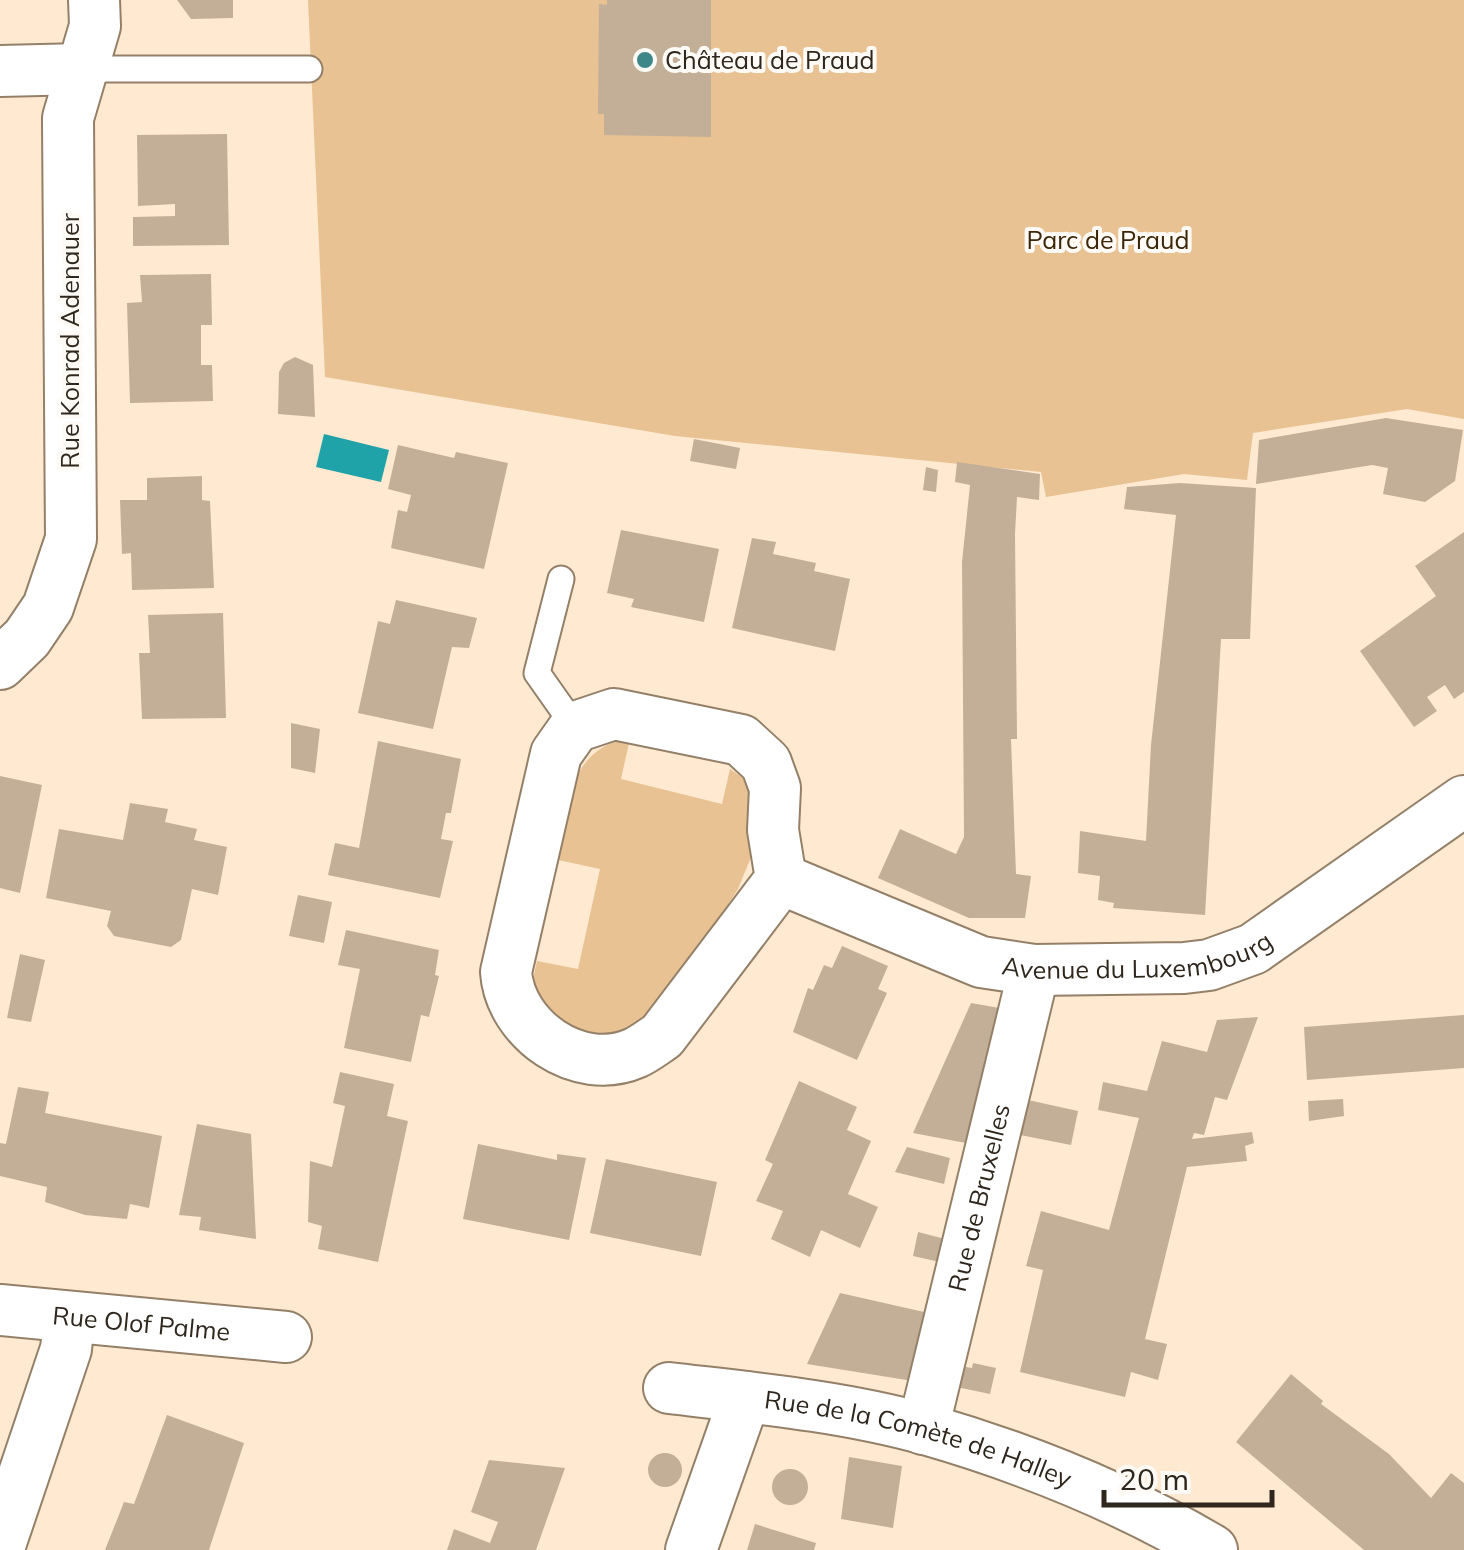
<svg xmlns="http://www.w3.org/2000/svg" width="1464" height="1550" viewBox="0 0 1464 1550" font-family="Mulish,sans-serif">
	<rect width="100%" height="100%" fill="#ffe9d0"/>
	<g fill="#e8c293">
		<polygon points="308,0 1464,0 1464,419 1407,409 1253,433 1247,480 1184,474 1046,497 1041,472 675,436 325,377"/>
		<path d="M 621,740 L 629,743 L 621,779 L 722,804 L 730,769 L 751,783 L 756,845 L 738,889 L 659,1013 L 620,1038 L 567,1031 L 529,997 L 537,961 L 578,969 L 600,869 L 558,860 C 568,813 566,754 621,740 Z"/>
	</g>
	<polygon fill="#1fa3a8" points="324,434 389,450 381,482 316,467"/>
	<g fill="#c3af97">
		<polygon points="177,0 233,0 233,18 191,19"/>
		<polygon points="607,0 711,0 711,137 604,135 604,114 598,114 599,4 607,5"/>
		<polygon points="227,134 229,245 133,246 133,217 175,216 175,204 138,206 137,135"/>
		<polygon points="211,274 212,325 201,325 201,365 212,365 213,401 130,403 127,303 142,302 140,275"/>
		<polygon points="295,357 313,365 315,417 278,414 279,372 284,363"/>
		<polygon points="1386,418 1463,430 1455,481 1425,502 1383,494 1388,468 1372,465 1256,484 1259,440"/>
		<polygon points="694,439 740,448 736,469 690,461"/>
		<polygon points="398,445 454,458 456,452 508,463 484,569 391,548 398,510 407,512 411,495 388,489"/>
		<polygon points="957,462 1040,474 1039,500 1017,497 1015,534 1017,739 1011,739 1016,874 1031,876 1025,918 969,918 878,878 900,829 956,854 964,837 962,562 970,485 955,482"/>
		<polygon points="926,467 938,470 936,492 923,490"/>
		<polygon points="202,476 202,500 210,501 214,588 132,590 131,553 122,554 120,500 147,500 147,478"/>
		<polygon points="1180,483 1256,488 1250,639 1221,639 1205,915 1113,908 1114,903 1098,900 1100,876 1078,873 1080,831 1146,841 1151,745 1176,515 1124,509 1127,487"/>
		<polygon points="621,530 719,549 704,622 631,607 634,599 607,593"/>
		<polygon points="1464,532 1464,692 1454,699 1445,685 1427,697 1437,711 1414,727 1360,651 1436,596 1415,566"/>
		<polygon points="752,538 776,542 773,554 816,563 814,571 850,579 835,651 732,628"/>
		<polygon points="396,600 477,618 469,648 452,647 433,729 358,713 378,621 390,624"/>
		<polygon points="223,613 226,718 142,719 139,653 150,653 148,615"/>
		<polygon points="291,723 320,729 315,773 291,768"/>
		<polygon points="378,741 461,759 451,813 446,813 441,839 453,841 440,898 328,875 335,843 359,848"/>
		<polygon points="0,776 42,785 20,893 0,888"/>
		<polygon points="130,803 168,809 165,822 197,829 194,840 227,847 218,895 192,889 181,940 171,947 114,936 107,926 111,911 46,898 59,829 123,840"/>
		<polygon points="298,895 332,902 324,943 289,936"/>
		<polygon points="346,930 439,950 435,975 439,976 429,1017 421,1015 411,1062 344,1048 360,969 338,965"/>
		<polygon points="842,946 888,966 878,989 887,993 857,1060 793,1032 808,988 813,990 824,965 832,968"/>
		<polygon points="20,954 45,960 31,1022 7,1018"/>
		<polygon points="971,1003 1005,1009 971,1144 913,1133"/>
		<polygon points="1464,1015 1464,1068 1307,1080 1304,1027"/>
		<polygon points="1258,1017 1227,1100 1215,1097 1204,1135 1194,1133 1192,1139 1252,1132 1254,1143 1245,1146 1247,1161 1187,1167 1145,1339 1167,1344 1158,1380 1131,1372 1125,1397 1020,1372 1043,1270 1026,1266 1041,1211 1109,1230 1139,1118 1098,1110 1103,1082 1147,1091 1162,1041 1207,1052 1217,1020"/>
		<polygon points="340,1072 394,1084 387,1116 408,1121 378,1262 318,1249 322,1226 308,1222 310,1161 332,1167 345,1106 333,1103"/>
		<polygon points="799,1081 857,1107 847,1130 871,1141 848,1194 878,1207 860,1248 821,1230 810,1257 771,1239 783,1211 756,1201 773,1164 765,1160"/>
		<polygon points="18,1087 49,1092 45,1113 162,1136 149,1208 130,1204 127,1219 85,1215 45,1202 47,1187 0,1176 0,1143 6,1144"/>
		<polygon points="1343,1099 1344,1116 1309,1121 1308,1101"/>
		<polygon points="1028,1100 1078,1111 1071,1145 1020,1135"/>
		<polygon points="197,1124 251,1134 256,1239 199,1230 201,1217 179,1215"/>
		<polygon points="478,1144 557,1160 557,1154 586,1158 569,1240 463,1219"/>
		<polygon points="907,1147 950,1158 944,1184 895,1172"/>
		<polygon points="606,1159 717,1182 701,1256 590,1233"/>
		<polygon points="918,1232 949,1240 944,1263 913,1256"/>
		<polygon points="840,1293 933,1314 919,1382 807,1364"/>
		<polygon points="973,1363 996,1368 990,1394 952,1386 960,1366 972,1368"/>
		<polygon points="1291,1374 1323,1401 1321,1404 1389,1454 1431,1498 1451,1473 1464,1483 1464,1550 1364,1550 1236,1442"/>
		<polygon points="167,1415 244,1443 209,1550 105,1550 124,1502 134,1504"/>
		<circle cx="665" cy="1470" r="17"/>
		<polygon points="849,1457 902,1466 893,1528 841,1519"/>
		<polygon points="489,1460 565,1468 536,1550 447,1550 454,1529 490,1543 498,1522 471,1512"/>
		<circle cx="790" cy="1487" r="18"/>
		<polygon points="755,1524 816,1543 814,1550 747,1550"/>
	</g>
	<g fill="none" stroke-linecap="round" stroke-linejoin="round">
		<defs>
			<g id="lane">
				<polyline points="82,69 309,69"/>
				<polyline points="561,579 537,673 575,727"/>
			</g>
			<g id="street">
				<polyline points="0,71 82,69"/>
				<polyline points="0,664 27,638 48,607 71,539 68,118 95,26 94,0"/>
				<path d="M 614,714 L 741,740 L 766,763 L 775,788 L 773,830 L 781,879 L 662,1036 C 653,1042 644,1049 635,1053 C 578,1078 510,1029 506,972 L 556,754 L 575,727 Z"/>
				<path id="s1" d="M 781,879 L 981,962 L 1034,970 L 1184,968 L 1209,965 L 1253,949 L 1464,801"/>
				<path id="s2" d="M 0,1310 L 286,1337"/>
				<path id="s3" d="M 669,1388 C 754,1398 842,1406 925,1429 C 1022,1457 1124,1498 1212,1550"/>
				<path id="s4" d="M 923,1429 L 1034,970"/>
				<polyline points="0,1545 66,1349 69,1320"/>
				<polyline points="691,1550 745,1397"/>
			</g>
		</defs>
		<use href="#lane" stroke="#948069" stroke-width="29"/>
		<use href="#street" stroke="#948069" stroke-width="54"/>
		<use href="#lane" stroke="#fff" stroke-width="25"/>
		<use href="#street" stroke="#fff" stroke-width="50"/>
	</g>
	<circle fill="#3e8789" stroke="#fefaf5" stroke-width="4" cx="645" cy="60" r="10"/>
	<g text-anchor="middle" stroke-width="8" stroke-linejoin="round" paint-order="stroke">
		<g font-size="25" fill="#2f271d" stroke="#fefaf5" text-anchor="start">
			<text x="665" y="69">Château de Praud</text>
		</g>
		<g font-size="25" fill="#3c2608" stroke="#fefaf5">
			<text x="1108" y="249">Parc de Praud</text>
		</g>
		<g font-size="25" fill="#2f271d" stroke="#fefaf5">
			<text transform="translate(70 341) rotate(-90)" y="9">Rue Konrad Adenauer</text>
			<text dy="9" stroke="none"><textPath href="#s1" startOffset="375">Avenue du Luxembourg</textPath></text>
			<text dy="9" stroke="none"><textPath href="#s4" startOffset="238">Rue de Bruxelles</textPath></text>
			<text dy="9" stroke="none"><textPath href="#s2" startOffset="142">Rue Olof Palme</textPath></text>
			<text dy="9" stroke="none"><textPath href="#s3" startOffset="255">Rue de la Comète de Halley</textPath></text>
		</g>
	</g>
	<path d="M1104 1490v15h168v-15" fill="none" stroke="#2f271d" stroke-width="5"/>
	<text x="1119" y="1490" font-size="30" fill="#2f271d" stroke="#fefaf5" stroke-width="8" paint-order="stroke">20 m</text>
</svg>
